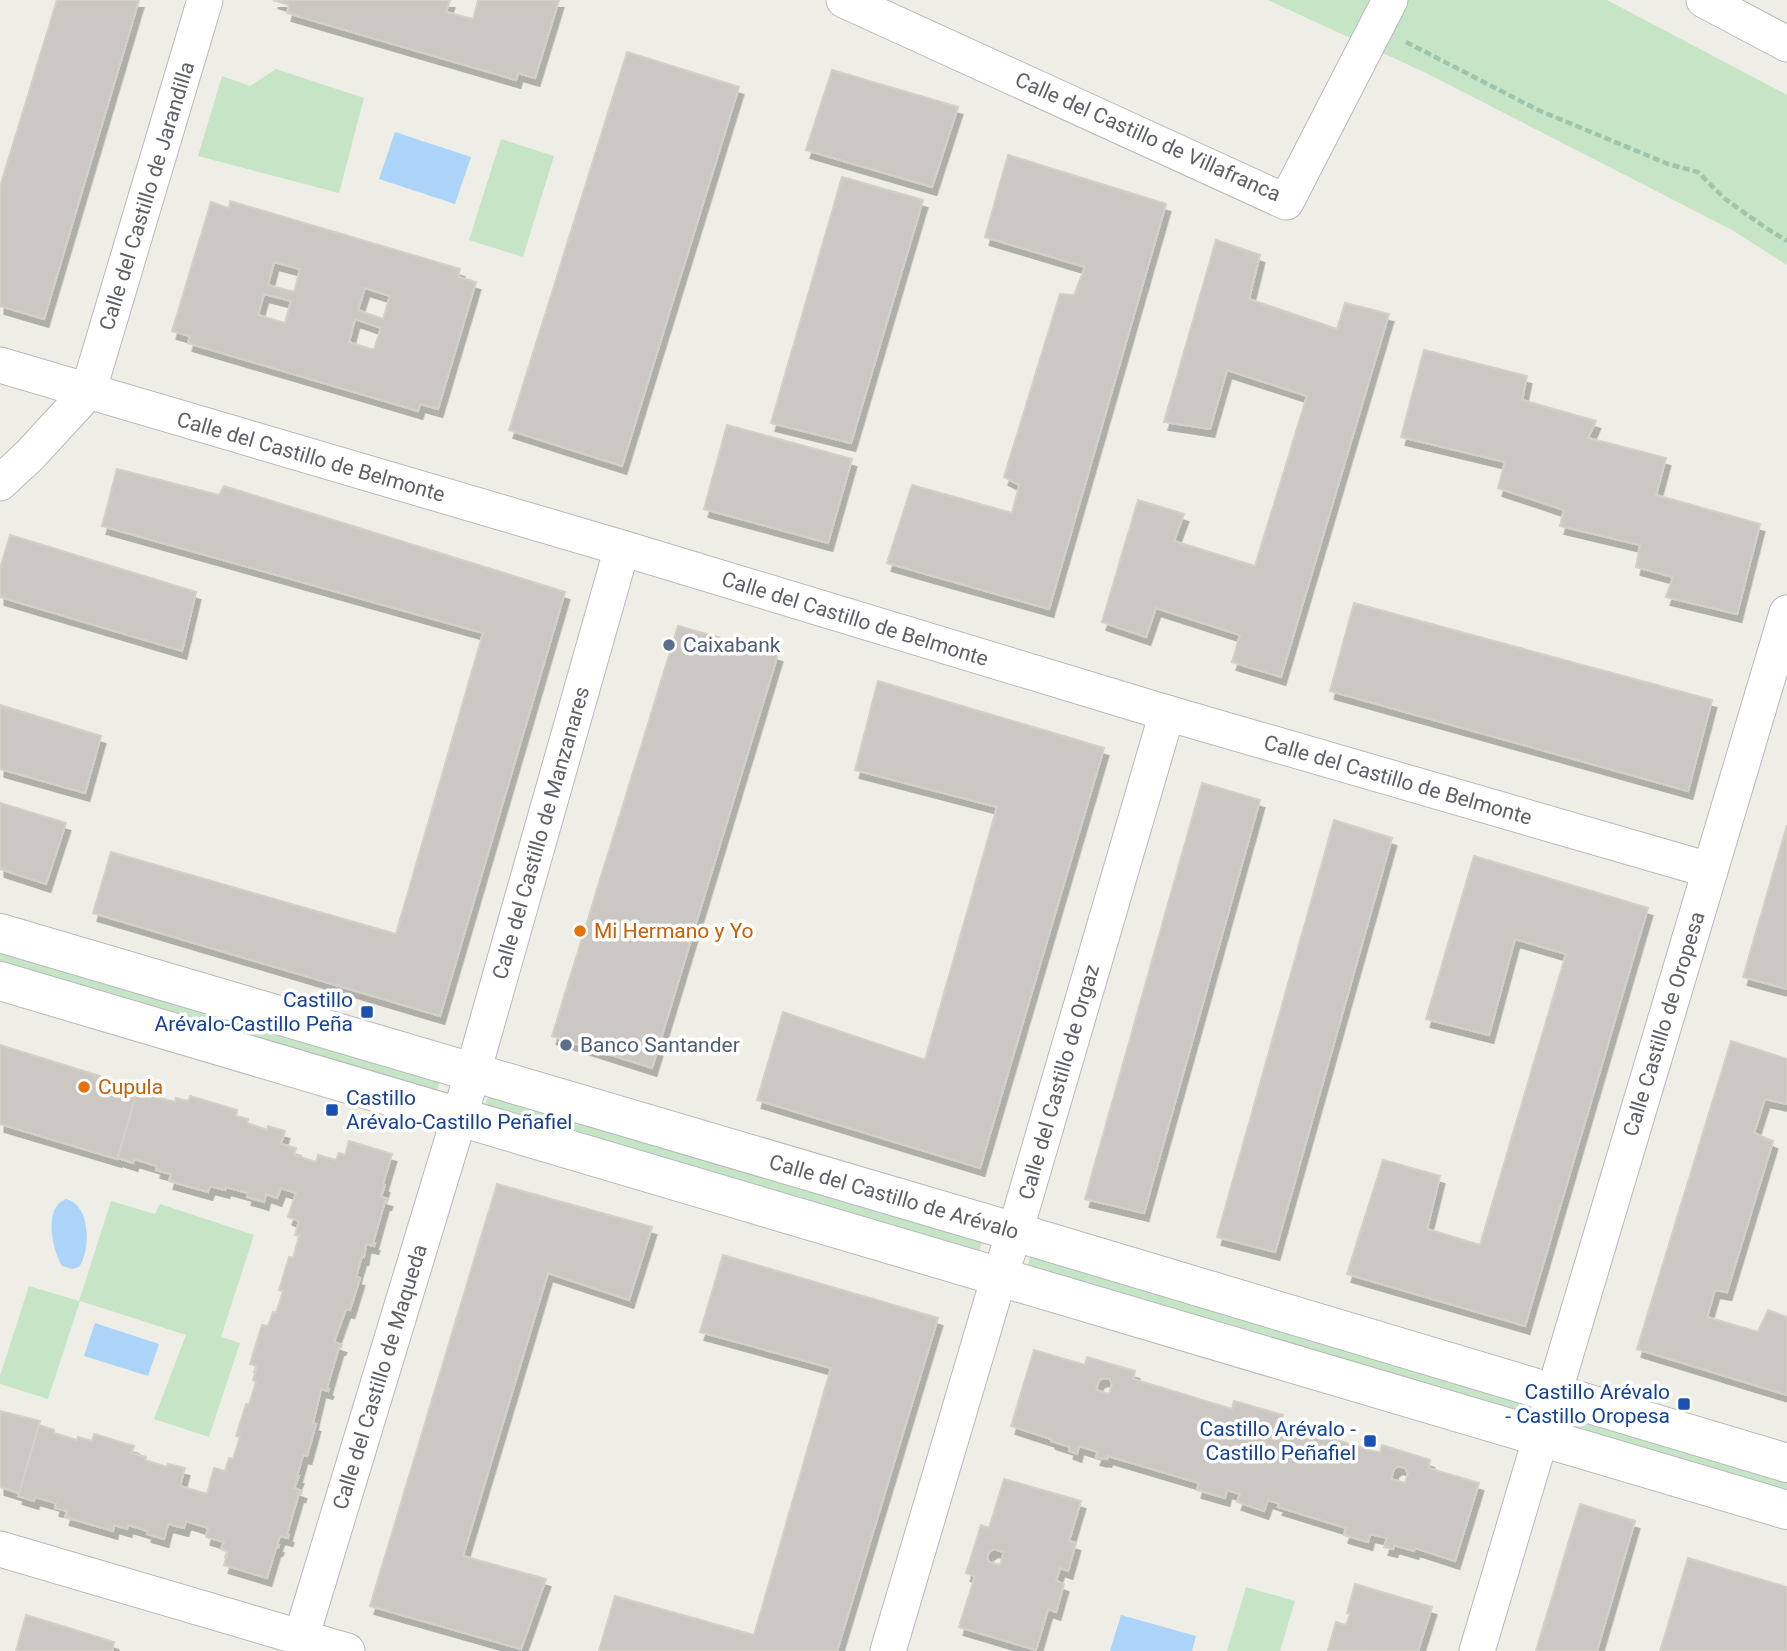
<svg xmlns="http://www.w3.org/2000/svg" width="1787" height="1651" viewBox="0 0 1787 1651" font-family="Roboto,sans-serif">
	<defs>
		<filter id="shadow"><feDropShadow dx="4.5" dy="8" stdDeviation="0" flood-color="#0004"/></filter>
	</defs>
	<rect width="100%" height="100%" fill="#efeee6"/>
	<g fill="#c5e5c6">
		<polygon points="1268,0 1607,0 1787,95 1787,265 1732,230 1426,73"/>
		<polygon points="276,69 364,98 339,193 198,156 222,76 250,86"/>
		<polygon points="501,139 554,156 523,257 469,240"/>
		<polygon points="0,951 440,1081 436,1095 0,967"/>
		<polygon points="488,1096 982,1242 978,1255 484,1109"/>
		<polygon points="111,1201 155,1214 160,1204 254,1235 221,1337 240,1343 209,1437 154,1419 186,1335 80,1301 48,1399 0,1384 0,1376 29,1286 79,1301"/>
		<polygon points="1031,1254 1520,1400 1516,1414 1027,1268"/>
		<polygon points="1573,1415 1787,1478 1787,1493 1569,1428"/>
		<polygon points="1246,1587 1295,1601 1280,1651 1227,1651"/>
	</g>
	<g fill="#acd4f9">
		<polygon points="395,132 471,157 455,204 379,179"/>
		<path d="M 66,1199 C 91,1205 91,1250 79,1267 L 72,1269 L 62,1266 C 52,1250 43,1207 66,1199 Z"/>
		<polygon points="95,1323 159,1344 148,1376 84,1356"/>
		<polygon points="1121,1615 1196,1636 1192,1651 1110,1651"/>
	</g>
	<g fill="#cbc8c4" stroke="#d3d0c5" stroke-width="2" fill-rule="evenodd" filter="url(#shadow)">
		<polygon points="57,0 139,0 44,319 0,306 0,187"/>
		<polygon points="273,0 450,0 446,12 473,19 478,0 559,0 535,78 518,73 516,80 287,13 289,5"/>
		<polygon points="627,52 739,87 622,466 509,430"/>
		<polygon points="832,70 958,107 932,187 806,150"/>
		<polygon points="1008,155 1166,204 1049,609 887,563 912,485 1012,513 1019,485 1004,477 1060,294 1074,295 1085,267 985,237"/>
		<polygon points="842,177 923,200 851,443 771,423"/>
		<path d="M 230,201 L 460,269 L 458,277 L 476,282 L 438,409 L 420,404 L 418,411 L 188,343 L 190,336 L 172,331 L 211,202 L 229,208 ZM 274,262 L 300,269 L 294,292 L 268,285 ZM 365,288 L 390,296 L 383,319 L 358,310 ZM 264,294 L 291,301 L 285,323 L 258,315 ZM 355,319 L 381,328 L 374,350 L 349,342 Z"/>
		<polygon points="1216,240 1260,255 1249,299 1337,329 1345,303 1389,314 1281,677 1232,662 1240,635 1156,608 1146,637 1102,622 1138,500 1184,514 1174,541 1255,566 1307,396 1227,370 1210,429 1164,422"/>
		<polygon points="1424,350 1527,376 1522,400 1596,421 1588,438 1666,458 1656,495 1760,524 1737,614 1666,597 1673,577 1636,567 1640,545 1560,526 1564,510 1498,488 1505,462 1401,437"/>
		<polygon points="727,425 852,459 828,543 704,509"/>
		<polygon points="117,469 219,495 224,486 565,592 440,1016 93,913 111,852 396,934 483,633 102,526"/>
		<polygon points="10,535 196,592 182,651 0,597 0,569"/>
		<polygon points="1354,603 1712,700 1688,791 1330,691"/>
		<polygon points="678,626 778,654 652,1068 552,1036"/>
		<polygon points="878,681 1104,748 980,1168 757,1100 783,1012 925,1060 997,807 855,770"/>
		<polygon points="0,705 101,736 85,793 0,769"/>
		<polygon points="1202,783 1260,800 1144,1213 1085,1199"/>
		<polygon points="0,803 66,823 46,884 0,869"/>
		<polygon points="1334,820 1392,838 1275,1252 1217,1237"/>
		<polygon points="1787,825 1787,989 1743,977"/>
		<polygon points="1474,856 1648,908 1525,1326 1347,1274 1383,1160 1440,1176 1427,1229 1480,1245 1566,954 1515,939 1489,1035 1426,1019"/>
		<polygon points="1731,1041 1787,1059 1787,1104 1765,1099 1754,1133 1773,1141 1727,1292 1715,1290 1707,1317 1758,1332 1768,1310 1787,1317 1787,1395 1637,1349"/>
		<polygon points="0,1045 138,1088 117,1159 0,1124"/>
		<polygon points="138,1088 155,1092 153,1096 175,1102 176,1098 188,1101 190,1096 237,1110 236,1116 248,1119 247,1123 267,1130 268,1126 285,1131 281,1144 296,1148 294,1155 316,1162 318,1155 336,1160 339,1153 345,1155 349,1141 392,1154 383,1184 385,1185 381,1197 388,1199 387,1202 385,1201 373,1243 375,1243 374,1246 366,1244 364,1257 362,1256 356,1277 360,1278 350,1310 346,1309 334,1342 342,1345 341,1347 339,1347 327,1388 329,1389 328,1391 321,1389 313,1423 316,1424 307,1456 303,1455 297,1476 299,1476 294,1488 302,1491 301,1494 299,1493 287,1534 289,1535 288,1538 280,1536 277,1545 279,1545 278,1548 276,1548 267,1578 224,1565 228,1552 221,1549 224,1542 206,1537 208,1528 186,1521 184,1528 168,1524 164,1539 147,1534 148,1531 128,1525 127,1529 114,1525 113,1531 65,1517 67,1511 55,1508 56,1503 35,1497 34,1501 18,1496 39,1425 54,1430 54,1433 77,1440 78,1437 92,1441 94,1434 134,1446 131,1453 146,1457 145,1460 167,1467 168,1464 185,1468 180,1486 207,1494 214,1468 225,1471 229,1458 233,1459 240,1437 236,1436 246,1404 249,1405 256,1382 253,1380 257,1366 250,1364 262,1325 268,1326 273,1312 276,1313 283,1291 279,1290 289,1257 293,1258 299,1236 295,1235 299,1221 288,1217 296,1193 281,1188 277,1198 266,1194 264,1202 247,1197 248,1193 226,1187 225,1190 210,1186 208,1192 169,1181 171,1174 156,1170 157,1166 134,1159 133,1163 118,1158"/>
		<polygon points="497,1184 652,1227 629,1300 548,1273 463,1556 546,1579 521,1649 370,1606"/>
		<polygon points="723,1255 938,1318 837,1651 599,1651 615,1596 754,1635 831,1368 700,1332"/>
		<path d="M 1034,1350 L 1085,1365 L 1087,1357 L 1135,1371 L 1133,1379 L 1232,1409 L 1234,1401 L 1283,1415 L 1280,1423 L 1380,1453 L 1382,1445 L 1430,1460 L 1428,1468 L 1479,1483 L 1455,1561 L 1415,1548 L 1414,1551 L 1394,1545 L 1393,1549 L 1384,1547 L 1387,1538 L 1370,1534 L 1368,1542 L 1344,1535 L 1346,1528 L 1278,1507 L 1280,1504 L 1268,1500 L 1264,1511 L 1237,1502 L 1240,1494 L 1227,1490 L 1225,1498 L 1197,1490 L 1199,1483 L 1108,1456 L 1107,1459 L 1104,1458 L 1103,1459 L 1096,1457 L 1098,1452 L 1079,1446 L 1077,1454 L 1069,1451 L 1070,1447 L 1051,1441 L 1051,1439 L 1011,1426 ZM 1103,1378 L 1110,1379 L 1112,1385 L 1109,1394 L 1096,1390 L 1099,1380 ZM 1251,1422 L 1257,1424 L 1260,1429 L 1257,1439 L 1243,1434 L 1246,1425 ZM 1398,1466 L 1405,1468 L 1408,1473 L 1405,1483 L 1391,1479 L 1394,1469 Z"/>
		<polygon points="0,1411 40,1421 19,1493 0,1487"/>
		<path d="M 1004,1479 L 1081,1501 L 1069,1541 L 1076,1543 L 1068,1571 L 1060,1568 L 1056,1581 L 1064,1584 L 1056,1612 L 1048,1609 L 1036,1650 L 959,1627 L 975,1576 L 966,1573 L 981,1525 L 989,1528 ZM 994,1549 L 1004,1552 L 1000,1565 L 989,1562 L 987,1558 L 989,1552 Z"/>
		<polygon points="1580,1504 1635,1521 1597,1651 1536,1651"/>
		<polygon points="1688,1558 1787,1587 1787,1651 1660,1651"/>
		<polygon points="1355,1584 1432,1607 1418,1651 1328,1650 1336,1622 1346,1625 1350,1614 1347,1613"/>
		<polygon points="26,1615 114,1642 112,1651 16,1651"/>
	</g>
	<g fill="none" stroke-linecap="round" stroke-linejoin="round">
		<defs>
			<g id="minor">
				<polyline points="844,0 1286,202 1390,0"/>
				<polyline points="1704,0 1787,44"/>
				<polyline points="0,365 622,548 1167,713 1709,870"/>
				<polyline points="0,483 30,455 88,392 205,0"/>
				<polyline points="0,1549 347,1651"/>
				<polyline points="301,1638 473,1072 622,548"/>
				<polyline points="888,1651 999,1277 1015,1232 1167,713"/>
				<polyline points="1477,1651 1787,613"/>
			</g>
			<g id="tertiary">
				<polyline points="0,933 1015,1232 1787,1463"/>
				<polyline points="0,981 1787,1510"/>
			</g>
		</defs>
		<use href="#minor" stroke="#b6b8bc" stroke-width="37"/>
		<use href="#tertiary" stroke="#b6b8bc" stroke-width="40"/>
		<polyline stroke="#9ec5ac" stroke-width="4.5" stroke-dasharray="7 3.5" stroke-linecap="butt" points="1406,42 1538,110 1668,164 1698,172 1725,199 1766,228 1787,241"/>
		<use href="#minor" stroke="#fff" stroke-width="35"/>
		<use href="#tertiary" stroke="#fff" stroke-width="38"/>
	</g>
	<g fill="#5c6f8a" stroke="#fff" stroke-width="2.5">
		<circle cx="669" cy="645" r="7"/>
		<circle cx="566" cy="1045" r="7"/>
	</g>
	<g fill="#e8710a" stroke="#fff" stroke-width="2.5">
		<circle cx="580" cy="931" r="7"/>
		<circle cx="84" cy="1087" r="7"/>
	</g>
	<g fill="#1a4fb4" stroke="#fff" stroke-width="2.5">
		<rect x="360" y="1005" width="14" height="14" rx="3.5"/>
		<rect x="325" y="1103" width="14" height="14" rx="3.5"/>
		<rect x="1677" y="1397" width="14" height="14" rx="3.5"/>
		<rect x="1363" y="1434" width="14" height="14" rx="3.5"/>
	</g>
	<g text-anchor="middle" stroke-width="7" stroke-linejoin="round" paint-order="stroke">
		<g font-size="21" fill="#5e6166" stroke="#fff">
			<text transform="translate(1148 137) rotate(24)" y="7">Calle del Castillo de Villafranca</text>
			<text transform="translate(147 196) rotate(-73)" y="7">Calle del Castillo de Jarandilla</text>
			<text transform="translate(311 457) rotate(16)" y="7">Calle del Castillo de Belmonte</text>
			<text transform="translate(855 619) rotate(17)" y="7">Calle del Castillo de Belmonte</text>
			<text transform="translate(1398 780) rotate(16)" y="7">Calle del Castillo de Belmonte</text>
			<text transform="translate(541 833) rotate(-74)" y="7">Calle del Castillo de Manzanares</text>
			<text transform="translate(1664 1024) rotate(-73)" y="7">Calle Castillo de Oropesa</text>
			<text transform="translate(1059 1082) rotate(-74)" y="7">Calle del Castillo de Orgaz</text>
			<text transform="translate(894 1197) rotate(16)" y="7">Calle del Castillo de Arévalo</text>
			<text transform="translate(380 1377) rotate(-73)" y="7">Calle del Castillo de Maqueda</text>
		</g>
		<g font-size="21" fill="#4e5e75" stroke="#fff" text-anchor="start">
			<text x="683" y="652">Caixabank</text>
			<text x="580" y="1052">Banco Santander</text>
		</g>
		<g font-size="21" fill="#c56008" stroke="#fff" text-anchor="start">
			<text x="594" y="938">Mi Hermano y Yo</text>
			<text x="98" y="1094">Cupula</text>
		</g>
		<g font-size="21" fill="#164399" stroke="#fff" text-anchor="end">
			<text x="353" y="1007">Castillo<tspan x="353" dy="24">Arévalo-Castillo Peña</tspan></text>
			<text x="346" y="1105" text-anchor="start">Castillo<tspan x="346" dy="24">Arévalo-Castillo Peñafiel</tspan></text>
			<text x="1670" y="1399">Castillo Arévalo<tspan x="1670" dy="24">- Castillo Oropesa</tspan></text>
			<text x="1356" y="1436">Castillo Arévalo -<tspan x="1356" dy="24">Castillo Peñafiel</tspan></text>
		</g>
	</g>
</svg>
